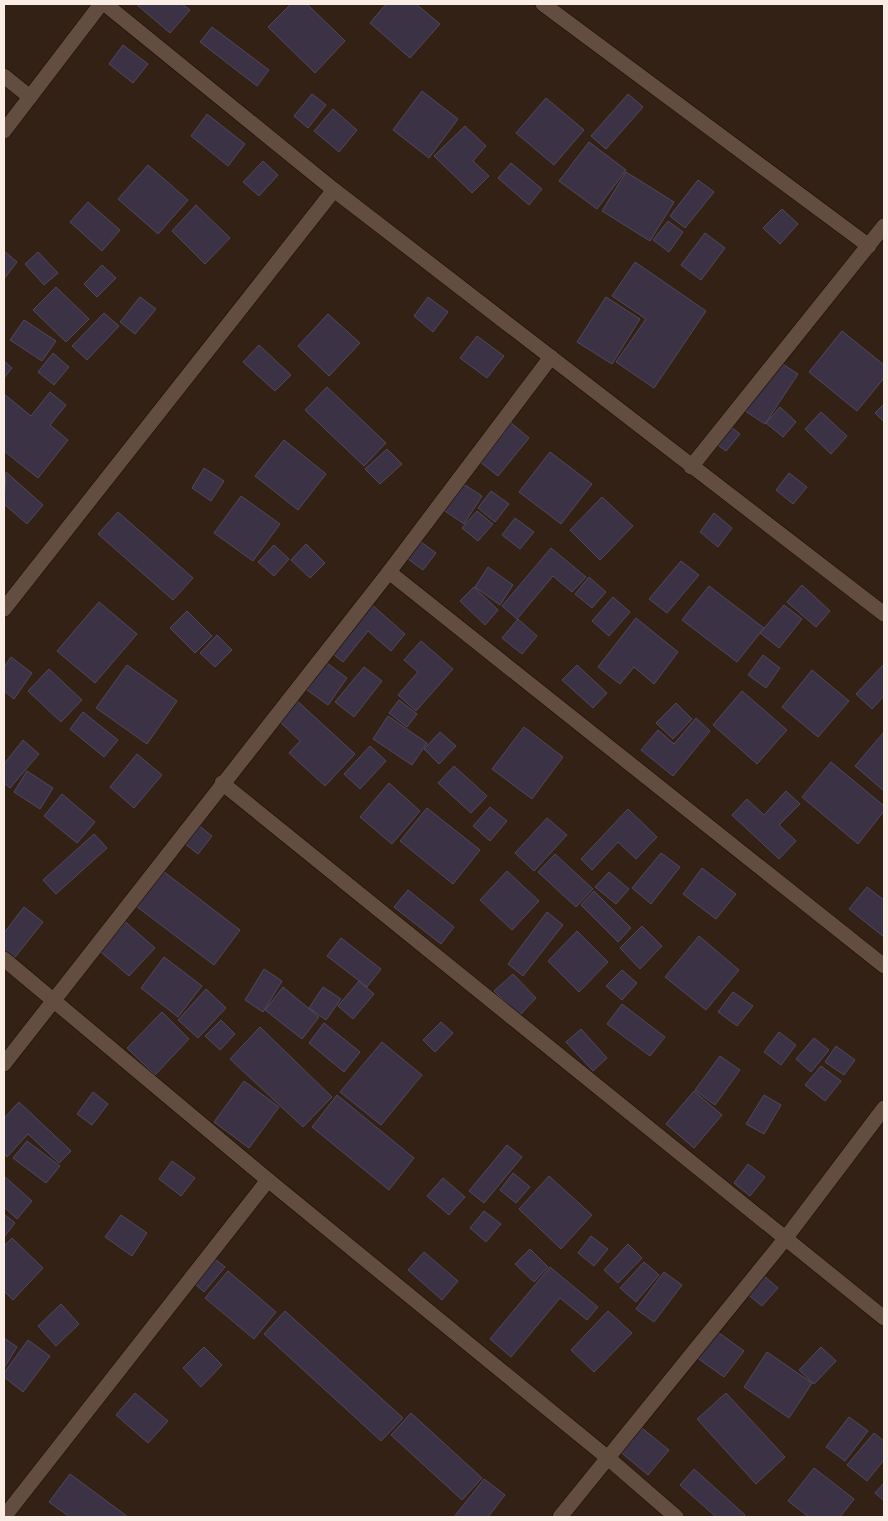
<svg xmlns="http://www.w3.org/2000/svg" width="888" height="1521" viewBox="0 0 888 1521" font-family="'Times New Roman',serif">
	<rect width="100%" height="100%" fill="#332115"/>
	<g fill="#3c3245" stroke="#52485d">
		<polygon points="136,4 182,4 190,10 170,33"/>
		<polygon points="291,4 307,4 345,41 315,73 268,27"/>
		<polygon points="386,4 416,4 440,24 410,58 370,23"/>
		<polygon points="212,27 269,70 257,86 200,42"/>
		<polygon points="123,45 148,64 133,83 109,64"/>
		<polygon points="422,91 458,119 429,158 393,130"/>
		<polygon points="312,94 326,105 308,128 294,116"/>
		<polygon points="628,94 643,107 606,149 591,136"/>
		<polygon points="546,98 584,130 554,165 516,133"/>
		<polygon points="333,109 357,130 339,152 314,131"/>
		<polygon points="207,114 245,144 228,166 191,136"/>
		<polygon points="465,126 486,146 473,161 489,176 472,193 434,156"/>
		<polygon points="589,142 626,170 597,209 559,181"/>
		<polygon points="263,161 278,175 259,196 243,182"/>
		<polygon points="511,163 542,189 529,205 498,178"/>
		<polygon points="148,165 188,200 158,234 118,199"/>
		<polygon points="626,172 674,202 650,241 602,211"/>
		<polygon points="698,180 714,192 685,228 670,216"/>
		<polygon points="88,202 120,230 102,251 70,222"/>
		<polygon points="196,205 230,238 205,264 172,231"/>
		<polygon points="782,209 798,224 780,244 763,228"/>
		<polygon points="668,221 683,232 669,252 653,240"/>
		<polygon points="705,233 725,248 701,280 681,265"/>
		<polygon points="4,251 17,262 4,279"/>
		<polygon points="38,252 58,273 44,285 25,264"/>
		<polygon points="635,262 706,311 654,388 616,362 646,319 612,296"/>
		<polygon points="102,265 116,278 97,297 84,284"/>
		<polygon points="56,287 89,319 66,342 33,310"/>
		<polygon points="140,297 156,309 135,334 120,322"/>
		<polygon points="428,297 448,312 433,332 414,316"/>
		<polygon points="606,297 640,319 612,364 577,342"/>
		<polygon points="104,313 119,326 87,360 72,346"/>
		<polygon points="328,314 360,343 329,376 298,346"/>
		<polygon points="24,320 56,341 42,361 10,340"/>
		<polygon points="842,331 884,365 884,378 857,411 809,372"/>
		<polygon points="477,336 504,356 487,378 460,358"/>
		<polygon points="259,345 291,375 275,391 243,362"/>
		<polygon points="53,353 69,367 54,385 38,372"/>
		<polygon points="775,359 798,374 765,424 742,409"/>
		<polygon points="4,361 12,368 4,378"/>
		<polygon points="327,387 386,443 364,466 305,410"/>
		<polygon points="50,392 66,405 50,425 68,440 38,478 4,451 4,394 31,416"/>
		<polygon points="884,404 884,422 875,413"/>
		<polygon points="780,407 796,422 783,437 766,423"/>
		<polygon points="821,412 847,436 831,454 805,429"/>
		<polygon points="722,420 740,434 726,451 708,438"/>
		<polygon points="510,422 529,438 498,476 479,461"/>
		<polygon points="284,440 326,474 298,510 255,476"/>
		<polygon points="387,449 402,464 380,484 365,469"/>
		<polygon points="550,452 592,484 561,524 519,492"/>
		<polygon points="204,468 224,481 211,501 192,488"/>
		<polygon points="6,472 43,505 27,524 4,504"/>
		<polygon points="789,473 807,487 793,504 776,490"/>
		<polygon points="459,481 482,496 464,524 442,509"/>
		<polygon points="491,491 509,504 495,522 478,508"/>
		<polygon points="241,496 280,524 253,561 214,533"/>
		<polygon points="602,497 633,526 600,560 570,530"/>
		<polygon points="477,511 493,524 478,541 462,528"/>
		<polygon points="118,512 193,578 173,600 98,534"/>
		<polygon points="714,513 732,528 718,547 700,532"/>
		<polygon points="515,518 534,532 520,549 502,535"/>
		<polygon points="417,539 436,553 423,570 404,556"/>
		<polygon points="306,544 325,563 310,578 291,560"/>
		<polygon points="274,545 289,559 274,576 258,562"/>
		<polygon points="551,548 586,577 572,592 553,576 517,619 502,606"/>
		<polygon points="681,561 699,575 667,613 649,599"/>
		<polygon points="488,567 513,585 500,605 475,587"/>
		<polygon points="589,577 606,592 592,608 575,594"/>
		<polygon points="802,585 830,611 816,627 787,602"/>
		<polygon points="709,586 764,628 737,662 682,620"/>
		<polygon points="474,587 498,610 485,625 460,601"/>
		<polygon points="613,597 630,612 609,636 592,621"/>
		<polygon points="99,602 137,634 95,683 57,651"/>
		<polygon points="370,603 405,634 391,651 368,631 343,662 329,651"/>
		<polygon points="784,605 802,619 779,648 760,633"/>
		<polygon points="187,611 212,636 195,653 170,628"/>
		<polygon points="636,618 678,652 654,684 634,667 620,684 598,667"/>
		<polygon points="518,619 537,636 522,654 502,638"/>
		<polygon points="217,635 232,650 215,667 200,653"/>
		<polygon points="421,641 453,669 416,711 398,695 418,672 404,660"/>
		<polygon points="763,655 780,668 766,688 748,675"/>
		<polygon points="11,657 32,673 14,699 4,691 4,667"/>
		<polygon points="323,660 347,678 328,705 303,687"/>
		<polygon points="884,664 884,696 872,709 856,694"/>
		<polygon points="127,665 177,701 147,744 96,708"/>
		<polygon points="577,665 607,693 593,708 562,680"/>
		<polygon points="364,667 382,681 354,717 335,702"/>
		<polygon points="49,669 82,700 61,722 28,691"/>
		<polygon points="812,670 849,701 818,737 782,707"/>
		<polygon points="742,691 787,730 757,764 713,725"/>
		<polygon points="294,698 355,754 325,786 289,753 300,741 276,718"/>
		<polygon points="399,700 417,714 407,727 389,713"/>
		<polygon points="676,703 692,719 673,739 656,723"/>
		<polygon points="83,712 118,740 104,757 70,729"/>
		<polygon points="388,716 427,743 412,765 373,739"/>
		<polygon points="696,718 710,731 673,776 641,750 658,730 674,744"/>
		<polygon points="524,727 563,757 532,799 492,769"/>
		<polygon points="440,732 456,746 439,764 424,749"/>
		<polygon points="884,732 884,791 855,766"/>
		<polygon points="23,740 39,754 10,788 4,783 4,764"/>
		<polygon points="370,746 386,761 360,789 344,774"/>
		<polygon points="137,754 162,775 134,808 110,787"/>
		<polygon points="831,762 884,806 884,811 858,844 802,797"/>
		<polygon points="454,766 487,796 471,813 438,783"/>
		<polygon points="27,771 53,788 40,809 14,792"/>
		<polygon points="389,783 420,811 392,844 360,817"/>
		<polygon points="786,791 800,804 779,825 796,841 779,859 732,815 747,799 764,815"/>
		<polygon points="62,794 95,822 77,843 44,816"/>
		<polygon points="490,807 507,821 490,841 473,826"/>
		<polygon points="427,808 480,850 453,884 400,841"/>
		<polygon points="628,809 657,837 636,859 618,842 592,870 581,859"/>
		<polygon points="547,818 567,835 534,871 515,853"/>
		<polygon points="194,822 212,836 198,854 180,840"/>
		<polygon points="94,834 107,848 56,894 43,880"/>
		<polygon points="661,853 680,867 651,904 632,888"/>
		<polygon points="555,854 593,889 576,907 538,872"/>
		<polygon points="159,868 240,930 214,965 132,903"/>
		<polygon points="702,868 736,894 716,919 683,894"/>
		<polygon points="507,871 539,901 512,930 480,900"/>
		<polygon points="609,872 629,889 616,904 595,887"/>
		<polygon points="867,887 884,900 884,937 849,909"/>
		<polygon points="408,890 454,927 441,944 394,907"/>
		<polygon points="594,891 631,928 618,942 581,905"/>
		<polygon points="24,907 43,922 12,961 4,954 4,933"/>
		<polygon points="547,912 563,925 523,976 508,964"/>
		<polygon points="121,918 155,948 129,976 95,947"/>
		<polygon points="642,926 662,946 640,969 620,948"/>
		<polygon points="577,931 608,962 579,992 548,961"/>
		<polygon points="699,936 739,970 706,1010 665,977"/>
		<polygon points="341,938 381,969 367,987 327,956"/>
		<polygon points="164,957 202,986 178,1017 141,988"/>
		<polygon points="264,969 282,981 263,1012 245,1000"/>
		<polygon points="622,970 637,983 622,1000 606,986"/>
		<polygon points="513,974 536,998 519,1016 494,991"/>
		<polygon points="359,981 374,994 353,1019 338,1006"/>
		<polygon points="283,987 319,1017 302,1039 265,1010"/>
		<polygon points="323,987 341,999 326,1020 309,1008"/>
		<polygon points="206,989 226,1008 198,1038 178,1020"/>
		<polygon points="733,992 753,1006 737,1026 718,1012"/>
		<polygon points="622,1004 665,1037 650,1056 607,1024"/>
		<polygon points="162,1012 189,1039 155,1075 127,1048"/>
		<polygon points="221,1020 235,1034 220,1050 205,1036"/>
		<polygon points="441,1022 453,1033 435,1052 423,1040"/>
		<polygon points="324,1023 360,1052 344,1072 309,1043"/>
		<polygon points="260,1027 332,1097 303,1127 230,1059"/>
		<polygon points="581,1029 607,1058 593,1071 566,1042"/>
		<polygon points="779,1032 796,1045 781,1065 764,1052"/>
		<polygon points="814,1038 829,1050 811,1072 796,1059"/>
		<polygon points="382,1042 422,1075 381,1125 340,1092"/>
		<polygon points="836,1046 855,1060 844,1075 825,1062"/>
		<polygon points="720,1056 740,1070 715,1105 695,1090"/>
		<polygon points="821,1066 841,1081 825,1101 805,1085"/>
		<polygon points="244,1081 279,1107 249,1148 214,1122"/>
		<polygon points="694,1091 722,1115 694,1148 666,1124"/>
		<polygon points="93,1092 108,1104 92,1125 77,1114"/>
		<polygon points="337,1095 414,1158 389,1190 312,1127"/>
		<polygon points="764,1095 781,1105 764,1134 746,1124"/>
		<polygon points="19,1102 71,1151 59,1163 28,1134 7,1157 4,1153 4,1118"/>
		<polygon points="27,1141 60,1166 46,1183 13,1158"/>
		<polygon points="507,1145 522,1157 484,1203 469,1191"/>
		<polygon points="172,1161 195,1178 181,1196 159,1179"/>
		<polygon points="748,1164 765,1177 750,1196 734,1183"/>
		<polygon points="513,1173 530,1187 516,1203 500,1190"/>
		<polygon points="4,1176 32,1201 17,1219 4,1207"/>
		<polygon points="549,1176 592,1215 561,1249 519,1209"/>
		<polygon points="443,1178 465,1197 449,1215 427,1196"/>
		<polygon points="484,1211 501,1224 486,1242 470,1228"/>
		<polygon points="4,1214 15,1223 4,1237"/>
		<polygon points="121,1215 147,1233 132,1256 105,1237"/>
		<polygon points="591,1236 608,1249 594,1266 578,1253"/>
		<polygon points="12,1238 43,1268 13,1300 4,1291 4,1246"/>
		<polygon points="628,1244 642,1258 618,1283 604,1270"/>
		<polygon points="530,1249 548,1267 534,1282 515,1264"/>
		<polygon points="424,1252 458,1281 442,1300 408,1270"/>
		<polygon points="207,1253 225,1267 204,1292 187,1277"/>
		<polygon points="644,1262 659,1275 636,1302 620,1288"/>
		<polygon points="550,1267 598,1307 587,1320 560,1298 511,1357 490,1339"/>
		<polygon points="228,1271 276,1312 254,1339 205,1298"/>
		<polygon points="664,1272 682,1285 654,1322 636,1309"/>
		<polygon points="763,1275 778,1288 762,1306 747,1294"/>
		<polygon points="61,1304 79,1324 56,1346 38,1326"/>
		<polygon points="285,1311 403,1418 381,1441 264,1334"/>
		<polygon points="608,1311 632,1333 594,1372 571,1350"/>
		<polygon points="715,1330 744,1351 724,1377 696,1357"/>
		<polygon points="4,1338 17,1347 4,1368"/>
		<polygon points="28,1340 50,1356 23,1392 4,1377 4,1373"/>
		<polygon points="204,1347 222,1365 201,1387 183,1368"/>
		<polygon points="821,1347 836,1361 814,1384 799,1370"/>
		<polygon points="767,1352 812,1383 789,1418 744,1387"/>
		<polygon points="135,1393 168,1421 148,1443 116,1415"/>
		<polygon points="726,1393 785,1457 756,1484 697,1419"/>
		<polygon points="411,1413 482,1478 462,1500 391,1435"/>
		<polygon points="849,1417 868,1431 845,1461 826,1447"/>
		<polygon points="637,1424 669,1450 648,1475 617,1449"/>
		<polygon points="874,1433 884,1441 884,1460 867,1481 847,1465"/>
		<polygon points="814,1468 854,1499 840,1517 809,1517 788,1501"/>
		<polygon points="694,1469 745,1515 743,1517 716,1517 680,1485"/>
		<polygon points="70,1474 128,1517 70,1517 49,1502"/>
		<polygon points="484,1479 505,1495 488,1517 454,1517"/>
		<polygon points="884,1483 884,1501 875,1493"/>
	</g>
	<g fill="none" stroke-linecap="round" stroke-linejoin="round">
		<defs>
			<g id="minor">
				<polyline points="105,4 334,190 884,614"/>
				<polyline points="543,4 869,246"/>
				<polyline points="4,76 30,97"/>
				<polyline points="4,131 101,4"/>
				<polyline points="691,467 884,226"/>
				<polyline points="389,572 884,966"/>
				<polyline points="4,609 334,190"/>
				<polyline points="222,783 884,1318"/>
				<polyline points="4,959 268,1180 608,1458 676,1517"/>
				<polyline points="4,1064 389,572 551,357"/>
				<polyline points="4,1517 268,1180"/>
				<polyline points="560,1517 785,1239 884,1108"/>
			</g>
		</defs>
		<use href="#minor" stroke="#1a0a02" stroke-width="16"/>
		<use href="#minor" stroke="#624d40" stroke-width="15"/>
	</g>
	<rect width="888" height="1521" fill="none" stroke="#faede5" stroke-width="10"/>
</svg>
